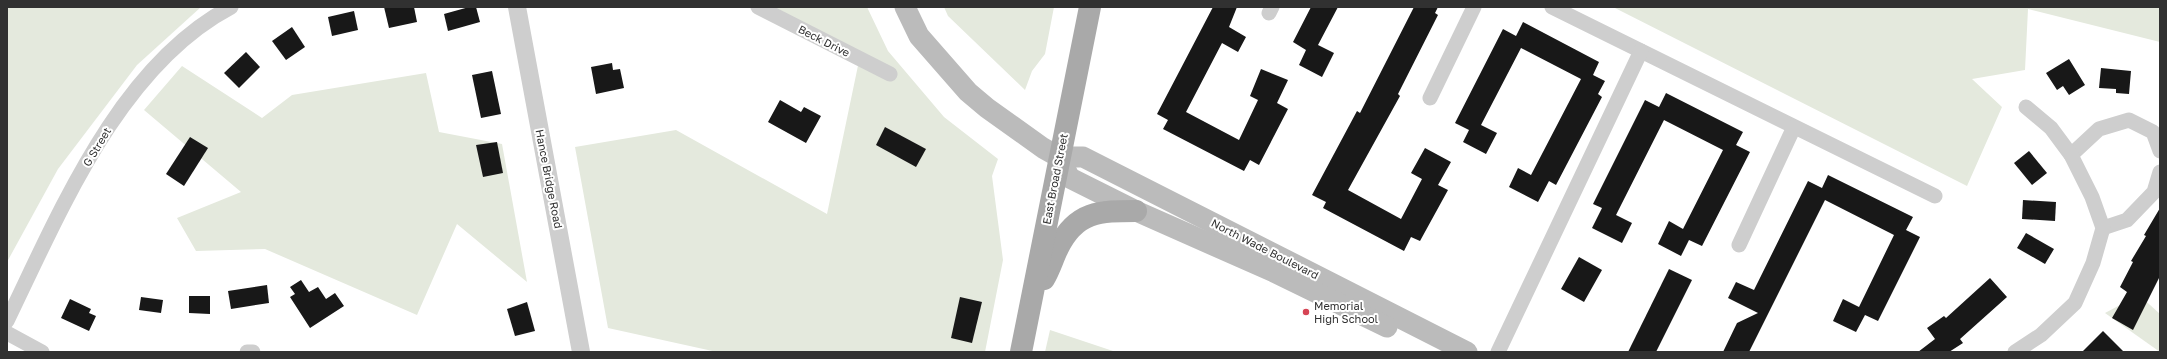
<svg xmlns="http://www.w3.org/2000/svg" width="2167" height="359" viewBox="0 0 2167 359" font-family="'Golos Text',sans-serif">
	<rect width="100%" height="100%" fill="#fff"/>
	<g fill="#e4e9dd">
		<polygon points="7,7 201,7 137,65 58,169 7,262"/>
		<polygon points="762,7 867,7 888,51 944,117 998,159 992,176 1003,260 985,352 717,352 608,328 575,147 676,130 827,214 860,56"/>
		<polygon points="944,7 1054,7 1045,54 1032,71 1025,90 948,16"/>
		<polygon points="1613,7 2160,7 2160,42 2028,9 2025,70 1972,79 2002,107 1967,186"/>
		<polygon points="182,66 262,118 292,95 426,73 439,132 502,144 527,282 457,224 417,315 265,249 196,251 177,218 241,192 144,110"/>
		<polygon points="2139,295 2160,314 2160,352 2105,313"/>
		<polygon points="1050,330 1116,352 1045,352"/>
	</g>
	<g fill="#181818">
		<polygon points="384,7 414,7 417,22 389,28"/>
		<polygon points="469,7 476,7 480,22 448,31 444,14"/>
		<polygon points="1213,7 1237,7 1229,27 1246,37 1238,52 1222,43 1186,112 1239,140 1258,100 1250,96 1261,69 1288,80 1277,103 1288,109 1259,165 1250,160 1244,171 1163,129 1168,120 1157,114"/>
		<polygon points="1311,7 1338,7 1318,45 1334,53 1322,77 1299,65 1306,50 1293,42"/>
		<polygon points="1414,7 1438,7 1435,13 1438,15 1398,94 1400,96 1348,190 1401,219 1422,179 1411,173 1425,148 1451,162 1438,185 1448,190 1420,241 1411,237 1404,251 1323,208 1326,202 1312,195 1357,111 1360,113"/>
		<polygon points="354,11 358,30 332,36 328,17"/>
		<polygon points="1523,22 1599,62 1593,75 1605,81 1598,94 1602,97 1556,185 1549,181 1538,202 1509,187 1518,168 1531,175 1581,79 1521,48 1481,125 1497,133 1486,154 1463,142 1469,130 1455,123 1503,29 1516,36"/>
		<polygon points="292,27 305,47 286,60 272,41"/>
		<polygon points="246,52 260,67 239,88 224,73"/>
		<polygon points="2069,59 2085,85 2069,95 2063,86 2057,90 2046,73"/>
		<polygon points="612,63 613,70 620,69 624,88 596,94 591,67"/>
		<polygon points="2101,68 2131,71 2129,94 2116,93 2116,89 2099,88"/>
		<polygon points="492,71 501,114 481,118 472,75"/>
		<polygon points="1666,93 1743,132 1736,145 1750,152 1702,246 1689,240 1681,256 1658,244 1669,221 1683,229 1723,150 1664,120 1616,215 1632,223 1622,243 1592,228 1602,208 1593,204 1645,100 1659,107"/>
		<polygon points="780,100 801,112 804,107 821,116 806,143 768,122"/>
		<polygon points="885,127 926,149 916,167 876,145"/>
		<polygon points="190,137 208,148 184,186 166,174"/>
		<polygon points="497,142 503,173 483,177 476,145"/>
		<polygon points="2029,151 2047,173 2032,185 2014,163"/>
		<polygon points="1828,175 1913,217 1906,230 1920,237 1878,321 1865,315 1856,332 1833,321 1843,299 1859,307 1894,235 1825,200 1749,352 1723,352 1737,323 1758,313 1728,298 1736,282 1754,290 1808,181 1822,188"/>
		<polygon points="2023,200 2056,202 2055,221 2022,219"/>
		<polygon points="2160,208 2160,276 2133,330 2112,318 2127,292 2120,287 2133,262 2131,261 2146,236 2144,235"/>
		<polygon points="2026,233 2054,249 2045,264 2017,248"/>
		<polygon points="1579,257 1602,270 1584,302 1561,289"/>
		<polygon points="1669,269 1692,280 1656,352 1628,352"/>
		<polygon points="1990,278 2007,297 1960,339 1963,343 1949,352 1918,352 1935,339 1927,328 1944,316 1946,318"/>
		<polygon points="301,280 309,292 318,287 326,299 335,293 344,306 310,328 290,297 295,294 290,287"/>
		<polygon points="267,285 269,303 231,309 228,291"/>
		<polygon points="189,296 210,296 210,314 189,313"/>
		<polygon points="141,297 163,300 161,313 139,310"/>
		<polygon points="960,297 982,302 972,343 951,338"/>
		<polygon points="70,299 91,309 89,313 96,316 89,331 61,318"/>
		<polygon points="527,302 535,331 515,336 507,309"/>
		<polygon points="2103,331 2124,352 2082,352"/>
	</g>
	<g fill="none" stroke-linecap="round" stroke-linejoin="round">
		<g stroke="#cecece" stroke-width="15">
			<polyline points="758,7 890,74"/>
			<polyline points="1552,7 1935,196"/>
			<polyline points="1269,13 1272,7"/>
			<polyline points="1430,98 1474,7"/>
			<polyline points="2071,155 2099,129 2129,120 2153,132 2160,151"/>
			<polyline points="2103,228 2127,220 2154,192 2160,172"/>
			<polyline points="1739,245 1794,127"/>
			<path d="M 7,321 C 60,212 119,66 231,7"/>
			<polyline points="7,333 42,352"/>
			<polyline points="247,352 253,352"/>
			<polyline points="1498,352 1641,51"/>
			<polyline points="2015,352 2041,335 2075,303 2093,263 2103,228 2092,197 2071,155 2051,128 2026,107"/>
		</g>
		<polyline stroke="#cecece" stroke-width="18" points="517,7 581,352"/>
		<g stroke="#bbb" stroke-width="21">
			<polyline points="905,7 919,36 968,92 987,108 1043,148 1059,157 1083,157 1467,352"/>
			<polyline points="1059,157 1070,178 1136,211 1274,272 1387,327"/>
		</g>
		<g stroke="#a9a9a9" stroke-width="22">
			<path d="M 1044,279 C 1050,269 1053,258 1058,248 C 1076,211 1100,211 1136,211"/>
			<polyline points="1021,352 1090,7"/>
		</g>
	</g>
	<circle fill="#d64454" stroke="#fff" stroke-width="1.5" cx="1306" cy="312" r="4"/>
	<g text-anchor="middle" stroke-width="4" stroke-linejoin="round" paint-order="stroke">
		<g font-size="11" fill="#313131" stroke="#fff">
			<text transform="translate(824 41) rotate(27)" y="4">Beck Drive</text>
			<text transform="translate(97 147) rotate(-59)" y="4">G Street</text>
			<text transform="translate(549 179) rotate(79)" y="4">Hance Bridge Road</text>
			<text transform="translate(1055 179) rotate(-79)" y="4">East Broad Street</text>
			<text transform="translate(1265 249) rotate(27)" y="4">North Wade Boulevard</text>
		</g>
		<g font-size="11" fill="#313131" stroke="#fff" text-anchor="start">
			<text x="1314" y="310">Memorial<tspan x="1314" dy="13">High School</tspan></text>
		</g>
	</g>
	<rect width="2167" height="359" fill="none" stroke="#313131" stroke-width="16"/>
</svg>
